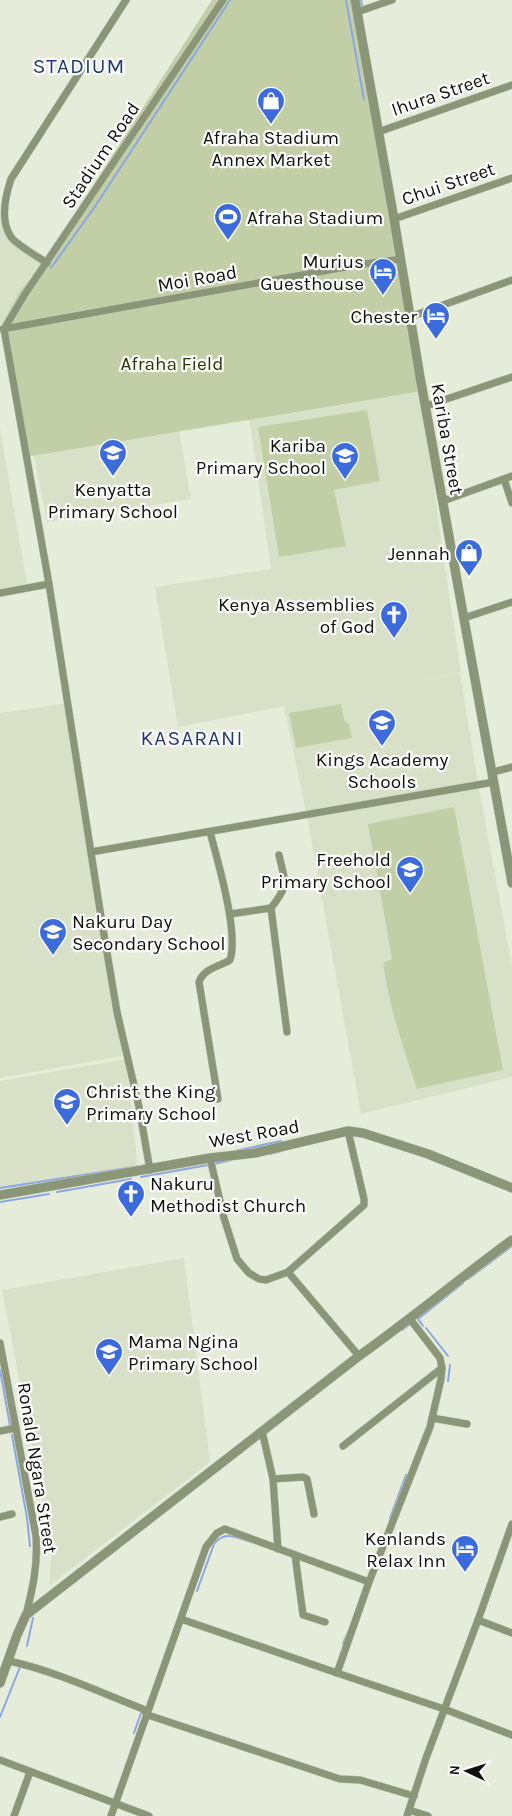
<svg xmlns="http://www.w3.org/2000/svg" width="512" height="1816" viewBox="0 0 512 1816" font-family="Karla,sans-serif">
	<rect width="100%" height="100%" fill="#e6ecda"/>
	<g fill="#d8e1c8">
		<polygon points="0,210 2,210 10,238 44,262 20,291 9,314 0,326"/>
		<polygon points="422,391 441,541 461,672 409,682 460,673 479,788 512,966 512,1077 361,1114 308,822 284,706 178,727 155,587 271,569 249,418"/>
		<polygon points="0,428 27,584 0,589"/>
		<polygon points="179,430 191,499 47,522 34,456"/>
		<polygon points="67,703 122,1056 0,1078 0,713"/>
		<polygon points="126,1059 138,1170 0,1189 0,1081"/>
		<polygon points="184,1258 210,1462 49,1586 52,1549 2,1290"/>
	</g>
	<g fill="#c2cfa6">
		<polygon points="212,0 355,0 422,391 26,457 1,326 20,291 44,262"/>
		<polygon points="367,410 380,481 334,490 346,546 279,557 258,427"/>
		<polygon points="341,704 344,720 349,724 352,738 296,748 289,713"/>
		<path d="M 454,807 L 503,1070 L 417,1089 C 403,1047 389,1007 383,963 L 392,959 L 368,824 Z"/>
	</g>
	<g fill="none" stroke-linecap="round" stroke-linejoin="round">
		<g stroke="#8aa7e3" stroke-width="2">
			<polyline points="346,0 364,100"/>
			<polyline points="361,0 362,5"/>
			<polyline points="51,268 94,208 230,0"/>
			<polyline points="235,1151 281,1141"/>
			<polyline points="270,1154 281,1151"/>
			<polyline points="214,1164 231,1160"/>
			<polyline points="141,1177 208,1165"/>
			<polyline points="0,1188 147,1165"/>
			<polyline points="57,1192 131,1179"/>
			<polyline points="0,1202 49,1194"/>
			<polyline points="468,1279 512,1246"/>
			<polyline points="423,1326 418,1319 463,1283"/>
			<polyline points="426,1328 448,1356"/>
			<polyline points="402,1330 410,1324"/>
			<polyline points="0,1370 10,1425"/>
			<polyline points="448,1381 450,1365"/>
			<polyline points="12,1435 27,1518 30,1546"/>
			<polyline points="390,1518 406,1475"/>
			<path d="M 197,1591 L 214,1544 C 225,1530 237,1538 251,1542"/>
			<polyline points="343,1644 348,1632"/>
			<polyline points="27,1646 33,1618"/>
			<polyline points="0,1717 20,1667"/>
			<polyline points="134,1733 141,1713"/>
		</g>
		<defs>
			<g id="minor">
				<polyline points="357,12 392,0"/>
				<polyline points="378,132 512,85"/>
				<polyline points="394,219 512,178"/>
				<path d="M 47,263 C 38,257 17,245 11,237 C 0,221 5,197 11,179 L 126,0"/>
				<polyline points="410,317 512,280"/>
				<polyline points="3,329 357,265 401,259"/>
				<polyline points="426,406 512,377"/>
				<polyline points="504,479 512,503"/>
				<polyline points="443,501 512,476"/>
				<polyline points="0,593 49,584"/>
				<polyline points="464,618 512,602"/>
				<polyline points="493,772 512,767"/>
				<path d="M 210,832 C 218,862 239,933 230,960 C 219,967 204,968 199,982 L 218,1099"/>
				<polyline points="91,852 494,782"/>
				<path d="M 271,908 C 290,884 285,883 279,855"/>
				<polyline points="230,914 271,908 287,1032"/>
				<polyline points="348,1131 364,1199 364,1205 288,1272 359,1356"/>
				<polyline points="210,1158 224,1218 237,1259 249,1273 259,1279 266,1280 288,1272"/>
				<polyline points="150,1170 139,1107 117,1012 102,923 49,584 4,329 25,294 223,0"/>
				<path d="M 0,1343 L 36,1536 C 38,1565 33,1587 26,1615"/>
				<polyline points="432,1418 467,1424"/>
				<polyline points="0,1431 16,1428"/>
				<polyline points="262,1431 273,1479 278,1549"/>
				<polyline points="343,1446 442,1368"/>
				<polyline points="273,1479 303,1477 307,1479 314,1514"/>
				<polyline points="0,1517 12,1514"/>
				<polyline points="295,1555 303,1615 325,1622"/>
				<polyline points="181,1619 337,1673 369,1582 430,1427 441,1379 442,1368 440,1358 410,1319"/>
				<polyline points="478,1620 512,1633"/>
				<path d="M 9,1661 C 55,1671 99,1692 143,1709 L 148,1715 L 340,1779 L 360,1780 L 414,1796"/>
				<polyline points="337,1673 444,1709 512,1735"/>
				<polyline points="0,1760 149,1816"/>
				<polyline points="409,1810 428,1816"/>
				<polyline points="14,1816 30,1772"/>
				<polyline points="111,1816 206,1547 217,1533 225,1529 369,1582"/>
				<polyline points="407,1816 426,1758 478,1620 512,1524"/>
			</g>
			<g id="tertiary">
				<polyline points="355,0 394,219 420,377 512,883"/>
				<polyline points="0,1195 210,1158 255,1153 348,1131 363,1133 428,1154 512,1188"/>
				<path d="M 0,1683 L 17,1635 L 26,1615 L 359,1356 C 411,1319 460,1278 512,1240"/>
			</g>
		</defs>
		<use href="#minor" stroke="#c4c9b9" stroke-width="8"/>
		<use href="#tertiary" stroke="#c4c9b9" stroke-width="10"/>
		<use href="#minor" stroke="#8b9578" stroke-width="7"/>
		<use href="#tertiary" stroke="#8b9578" stroke-width="9"/>
	</g>
	<defs>
		<symbol id="shop-pin" viewBox="-11 -11 22 30"><path d="M0 17L-7.5 6A9.5 9.5 0 1 1 7.5 6Z" fill="#3c6bdc" stroke="#fff"/><path d="M-5-2.5h2.3a2.7 3.5 0 0 1 5.4 0H5L5.5 6h-11ZM-1.5-2.5h3a1.5 2.3 0 0 0-3 0Z" fill="#fff"/></symbol>
		<symbol id="stadium-pin" viewBox="-11 -11 22 30"><path d="M0 17L-7.5 6A9.5 9.5 0 1 1 7.5 6Z" fill="#3c6bdc" stroke="#fff"/><path d="M0-5a6.5 5 0 1 0 0 10a6.5 5 0 1 0 0-10ZM-3.5-1.8h7v3.6h-7Z" fill="#fff"/></symbol>
		<symbol id="hotel-pin" viewBox="-11 -11 22 30"><path d="M0 17L-7.5 6A9.5 9.5 0 1 1 7.5 6Z" fill="#3c6bdc" stroke="#fff"/><path d="M-6-4.5h1.5V1H6V5H4.5V3h-9V5H-6ZM-4 0a1.8 1.8 0 1 1 3.6 0ZM.5 0V-2.5h3Q6-2.5 6 0Z" fill="#fff"/></symbol>
		<symbol id="school-pin" viewBox="-11 -11 22 30"><path d="M0 17L-7.5 6A9.5 9.5 0 1 1 7.5 6Z" fill="#3c6bdc" stroke="#fff"/><path d="M0-5L7-2L0 1L-7-2ZM-4 1L0 2.5L4 1V4Q0 6-4 4Z" fill="#fff"/></symbol>
		<symbol id="church-pin" viewBox="-11 -11 22 30"><path d="M0 17L-7.5 6A9.5 9.5 0 1 1 7.5 6Z" fill="#3c6bdc" stroke="#fff"/><path d="M-1.2-6h2.4v3.5h3.3v2.4h-3.3V6h-2.4V-.1h-3.3v-2.4h3.3Z" fill="#fff"/></symbol>
	</defs>
	<g fill-rule="evenodd">
		<use href="#shop-pin" x="255" y="85" width="32" height="43"/>
		<use href="#stadium-pin" x="212" y="201" width="32" height="43"/>
		<use href="#hotel-pin" x="367" y="256" width="32" height="43"/>
		<use href="#hotel-pin" x="420" y="300" width="32" height="43"/>
		<use href="#school-pin" x="97" y="437" width="32" height="43"/>
		<use href="#school-pin" x="329" y="440" width="32" height="43"/>
		<use href="#shop-pin" x="453" y="537" width="32" height="43"/>
		<use href="#church-pin" x="378" y="599" width="32" height="43"/>
		<use href="#school-pin" x="366" y="707" width="32" height="43"/>
		<use href="#school-pin" x="394" y="854" width="32" height="43"/>
		<use href="#school-pin" x="37" y="916" width="32" height="43"/>
		<use href="#school-pin" x="51" y="1086" width="32" height="43"/>
		<use href="#church-pin" x="115" y="1178" width="32" height="43"/>
		<use href="#school-pin" x="93" y="1336" width="32" height="43"/>
		<use href="#hotel-pin" x="449" y="1533" width="32" height="43"/>
	</g>
	<g text-anchor="middle" stroke-width="4.5" stroke-linejoin="round" paint-order="stroke">
		<g font-size="19" fill="#0f110b" stroke="#fff">
			<text transform="translate(440 93) rotate(-19)" y="7">Ihura Street</text>
			<text transform="translate(100 155) rotate(-56)" y="7">Stadium Road</text>
			<text transform="translate(448 183) rotate(-19)" y="7">Chui Street</text>
			<text transform="translate(197 278) rotate(-10)" y="7">Moi Road</text>
			<text transform="translate(448 439) rotate(80)" y="7">Kariba Street</text>
			<text transform="translate(254 1133) rotate(-10)" y="7">West Road</text>
			<text transform="translate(38 1468) rotate(81)" y="7">Ronald Ngara Street</text>
		</g>
		<g font-size="19" fill="#0f110b" stroke="#fff" text-anchor="end">
			<text x="271" y="144" text-anchor="middle">Afraha Stadium<tspan x="271" dy="22">Annex Market</tspan></text>
			<text x="247" y="224" text-anchor="start">Afraha Stadium</text>
			<text x="364" y="268">Murius<tspan x="364" dy="22">Guesthouse</tspan></text>
			<text x="417" y="323">Chester</text>
			<text x="326" y="452">Kariba<tspan x="326" dy="22">Primary School</tspan></text>
			<text x="113" y="496" text-anchor="middle">Kenyatta<tspan x="113" dy="22">Primary School</tspan></text>
			<text x="450" y="560">Jennah</text>
			<text x="375" y="611">Kenya Assemblies<tspan x="375" dy="22">of God</tspan></text>
			<text x="382" y="766" text-anchor="middle">Kings Academy<tspan x="382" dy="22">Schools</tspan></text>
			<text x="391" y="866">Freehold<tspan x="391" dy="22">Primary School</tspan></text>
			<text x="72" y="928" text-anchor="start">Nakuru Day<tspan x="72" dy="22">Secondary School</tspan></text>
			<text x="86" y="1098" text-anchor="start">Christ the King<tspan x="86" dy="22">Primary School</tspan></text>
			<text x="150" y="1190" text-anchor="start">Nakuru<tspan x="150" dy="22">Methodist Church</tspan></text>
			<text x="128" y="1348" text-anchor="start">Mama Ngina<tspan x="128" dy="22">Primary School</tspan></text>
			<text x="446" y="1545">Kenlands<tspan x="446" dy="22">Relax Inn</tspan></text>
		</g>
		<g font-size="19" fill="#293501" stroke="#fff">
			<text x="172" y="370">Afraha Field</text>
		</g>
		<g font-size="21" letter-spacing="1" fill="#213970" stroke="#fff">
			<text x="79" y="73">STADIUM</text>
			<text x="192" y="745">KASARANI</text>
		</g>
	</g>
	<g transform="translate(467 1771) rotate(274)" stroke="#ffffff" stroke-width="4" paint-order="stroke">
	<path d="M0-4L9 19L0 12L-9 19Z" fill="#0f110b"/>
	<text y="-8" font-size="14" font-weight="bold" text-anchor="middle" fill="#0f110b">N</text>
	</g>
</svg>
